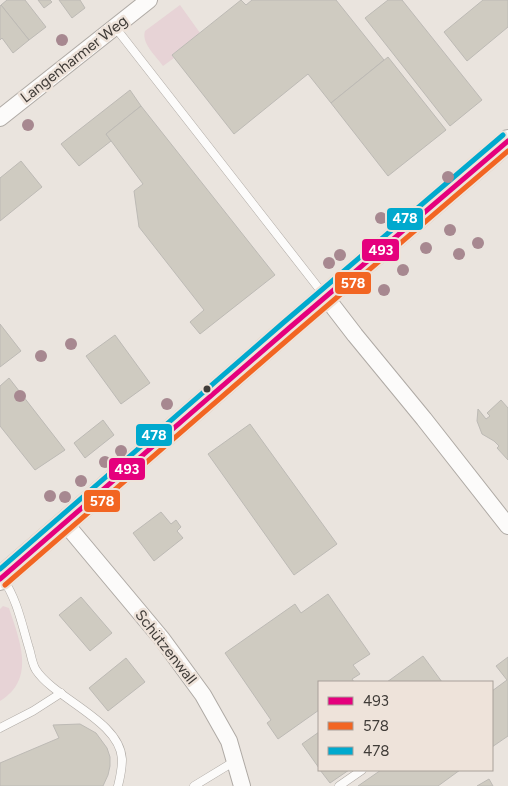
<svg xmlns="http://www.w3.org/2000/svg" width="508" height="786" viewBox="0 0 508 786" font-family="Figtree,sans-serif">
	<rect width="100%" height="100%" fill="#eae4de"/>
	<g fill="#e7d3d6">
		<path d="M 180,5 L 200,33 L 172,55 L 174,58 L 163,66 C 156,56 141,43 145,31 Z"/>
		<path d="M 3,606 L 9,608 C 19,639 37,679 0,701 L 0,609 Z"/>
	</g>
	<g fill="#cfcbc1" stroke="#bdbab5">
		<polygon points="7,0 25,0 46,27 29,40 1,5"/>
		<polygon points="38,0 50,0 52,2 44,8"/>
		<polygon points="59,0 80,0 85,8 72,18"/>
		<polygon points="241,0 246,5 252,0 336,0 384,60 331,103 308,74 234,134 172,55"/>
		<polygon points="388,0 402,0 482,100 450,126 365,18"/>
		<polygon points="483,0 508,0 508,27 467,61 444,32"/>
		<polygon points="1,5 29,40 13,53 2,38 0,40 0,6"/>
		<polygon points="388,57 446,130 388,176 331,103"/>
		<polygon points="130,90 141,106 106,134 111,141 79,166 61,144"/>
		<polygon points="141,106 275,275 200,334 190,322 204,310 139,227 134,191 143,184 106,134"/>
		<polygon points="21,161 42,187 0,221 0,178"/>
		<polygon points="0,324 21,351 0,367"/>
		<polygon points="115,335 150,383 121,404 86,356"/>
		<polygon points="9,378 65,450 35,470 0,426 0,386"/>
		<polygon points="501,400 508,408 508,460 497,448 499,446 494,441 482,434 477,421 478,409 486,419 490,416 487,413"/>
		<polygon points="103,420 114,435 85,458 74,443"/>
		<polygon points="250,424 337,544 294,575 208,454"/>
		<polygon points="161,512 171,524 176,520 181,527 177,531 183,538 154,561 133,533"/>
		<polygon points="328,594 370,654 353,665 360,674 352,679 354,682 319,682 319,710 278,739 267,723 271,720 225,653 295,604 301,613"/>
		<polygon points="81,597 112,633 90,651 59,615"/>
		<polygon points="423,656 442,682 387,682"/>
		<polygon points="508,657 508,736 492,747 492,691 507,680 496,666"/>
		<polygon points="126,658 145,682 108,711 89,688"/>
		<polygon points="80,724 96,733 107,748 110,757 110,766 108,775 103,786 0,786 0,763 59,738 53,725"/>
		<polygon points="319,732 319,768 302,744"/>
		<polygon points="320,770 349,770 330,783"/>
		<polygon points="381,770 460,770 438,786 358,786"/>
		<polygon points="489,779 493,786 477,786"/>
	</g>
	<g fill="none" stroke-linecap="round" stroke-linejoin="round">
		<defs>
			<g id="lane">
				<polyline points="115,27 324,295"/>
				<path d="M 3,579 C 17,599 22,625 29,648 C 31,654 32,664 36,670 C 55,699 120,721 122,759 C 122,768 120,778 118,786"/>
				<polyline points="0,728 33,711 61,693"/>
				<polyline points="194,786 235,761"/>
				<polyline points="339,786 362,770"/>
			</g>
			<g id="street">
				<polyline points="0,118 149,0"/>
				<polyline points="325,296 355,335 424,419 508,526"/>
				<polyline points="65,523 162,639 203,695 229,741 242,786"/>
			</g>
			<polyline id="secondary" points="0,579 288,329 508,141"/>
		</defs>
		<use href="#lane" stroke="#afaaa5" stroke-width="9"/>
		<use href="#street" stroke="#afaaa5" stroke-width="18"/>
		<use href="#secondary" stroke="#afaaa5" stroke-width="24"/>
		<use href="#lane" stroke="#fcfbfa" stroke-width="8"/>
		<use href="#street" stroke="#fcfbfa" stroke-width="16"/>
		<use href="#secondary" stroke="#fcfbfa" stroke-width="22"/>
		<defs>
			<polyline id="bus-1" points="0,579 288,329 508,141"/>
			<polyline id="bus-2" points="5,585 293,335 508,151"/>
			<polyline id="bus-3" points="0,569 283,323 503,135"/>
		</defs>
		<use href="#bus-1" stroke="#eee3da" stroke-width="9"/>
		<use href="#bus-2" stroke="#eee3da" stroke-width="9"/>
		<use href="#bus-3" stroke="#eee3da" stroke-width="9"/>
		<use href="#bus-1" stroke="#e5007d" stroke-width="5"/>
		<use href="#bus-2" stroke="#f26522" stroke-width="5"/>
		<use href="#bus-3" stroke="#00a9ce" stroke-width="5"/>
	</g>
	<g fill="#a78890">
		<circle cx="62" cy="40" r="6"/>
		<circle cx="28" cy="125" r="6"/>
		<circle cx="448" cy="177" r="6"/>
		<circle cx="381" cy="218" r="6"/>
		<circle cx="450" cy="230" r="6"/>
		<circle cx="478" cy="243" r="6"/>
		<circle cx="426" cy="248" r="6"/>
		<circle cx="459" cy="254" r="6"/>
		<circle cx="340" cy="255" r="6"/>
		<circle cx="329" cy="263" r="6"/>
		<circle cx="403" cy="270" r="6"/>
		<circle cx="384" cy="290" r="6"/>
		<circle cx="71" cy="344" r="6"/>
		<circle cx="41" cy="356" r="6"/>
		<circle cx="20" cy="396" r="6"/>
		<circle cx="167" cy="404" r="6"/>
		<circle cx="142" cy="428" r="6"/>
		<circle cx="121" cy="451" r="6"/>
		<circle cx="105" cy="462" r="6"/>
		<circle cx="81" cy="481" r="6"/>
		<circle cx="50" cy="496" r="6"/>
		<circle cx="65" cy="497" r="6"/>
	</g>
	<circle fill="#403c38" stroke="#eee3da" stroke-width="2" cx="207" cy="389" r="4.5"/>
	<g text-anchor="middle" stroke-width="5" stroke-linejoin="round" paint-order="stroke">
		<g font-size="15" fill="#403c38" stroke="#eee3da">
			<text transform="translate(74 59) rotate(-38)" y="5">Langenharmer Weg</text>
			<text transform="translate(166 647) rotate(52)" y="5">Schützenwall</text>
		</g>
	</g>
	<g stroke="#eee3da" stroke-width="2">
		<rect x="386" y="207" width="38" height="24" rx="5" fill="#00a9ce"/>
		<rect x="361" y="238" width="39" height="24" rx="5" fill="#e5007d"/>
		<rect x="334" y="271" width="38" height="24" rx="5" fill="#f26522"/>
		<rect x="135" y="423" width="38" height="24" rx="5" fill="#00a9ce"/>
		<rect x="108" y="457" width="38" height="24" rx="5" fill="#e5007d"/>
		<rect x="83" y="489" width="38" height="24" rx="5" fill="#f26522"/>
	</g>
	<g font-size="14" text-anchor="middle" font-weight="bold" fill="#fff">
		<text x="405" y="223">478</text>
		<text x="381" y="255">493</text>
		<text x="353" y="288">578</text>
		<text x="154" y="440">478</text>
		<text x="127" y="474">493</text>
		<text x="102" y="506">578</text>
	</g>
	<rect x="318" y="681" width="175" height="90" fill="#eee3da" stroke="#a8a099"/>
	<rect x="328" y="697" width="25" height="8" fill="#e5007d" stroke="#a8a099"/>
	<text x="363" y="706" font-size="15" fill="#403c38">493</text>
	<rect x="328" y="722" width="25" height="8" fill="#f26522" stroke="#a8a099"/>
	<text x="363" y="731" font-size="15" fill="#403c38">578</text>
	<rect x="328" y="747" width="25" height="8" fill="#00a9ce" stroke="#a8a099"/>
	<text x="363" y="756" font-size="15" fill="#403c38">478</text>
</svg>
